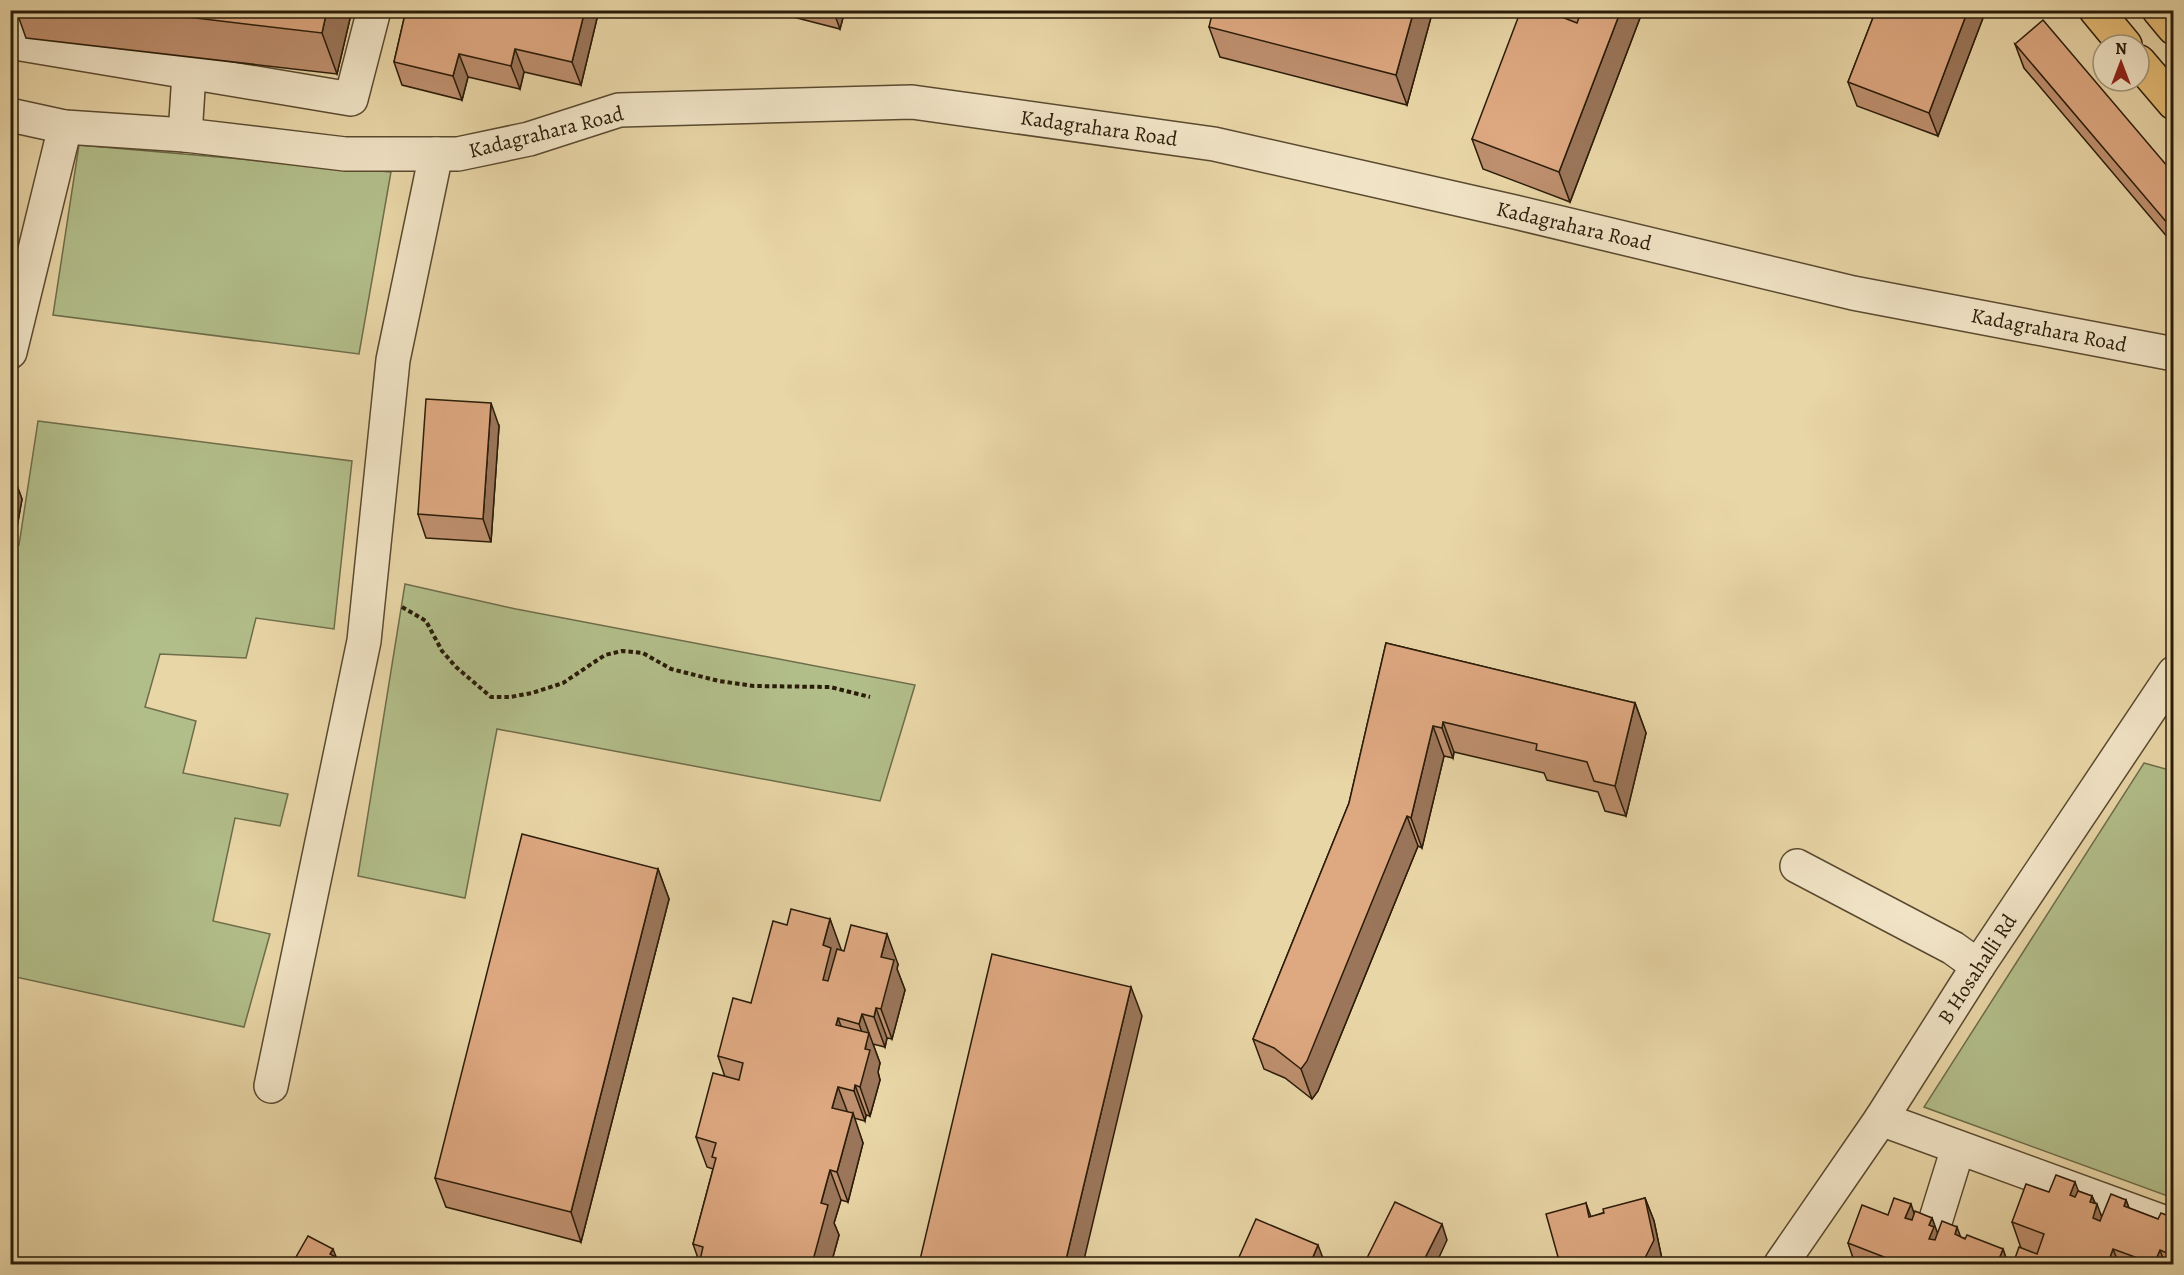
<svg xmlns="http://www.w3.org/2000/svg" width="2184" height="1275" viewBox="0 0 2184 1275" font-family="Alegreya,serif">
	<rect width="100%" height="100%" fill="#e9d6a7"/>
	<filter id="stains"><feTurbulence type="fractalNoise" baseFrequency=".00333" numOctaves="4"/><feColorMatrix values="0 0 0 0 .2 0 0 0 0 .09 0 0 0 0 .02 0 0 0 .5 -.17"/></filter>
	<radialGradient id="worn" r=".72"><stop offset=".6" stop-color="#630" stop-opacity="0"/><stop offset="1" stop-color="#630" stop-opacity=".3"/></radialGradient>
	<g fill="#b2be8a" stroke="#6e6d4a" stroke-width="1.5">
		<polygon points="79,145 391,172 359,354 53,315"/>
		<polygon points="38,421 352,461 334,629 256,618 246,658 160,654 145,707 196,721 183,773 288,794 280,826 235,818 213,921 270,934 244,1027 11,976 11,544 19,545"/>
		<polygon points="405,584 516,609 915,685 880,801 497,729 465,898 358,876"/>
		<polygon points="2144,763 2173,771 2173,1198 1924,1107"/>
	</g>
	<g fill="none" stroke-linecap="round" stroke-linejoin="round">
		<defs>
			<g id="minor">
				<polyline points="23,10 15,43 351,99 374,10"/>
				<polyline points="10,115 65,127 185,135 345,154 458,154 529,139 619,110 912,102 1214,144 1515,212 1853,293 2174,354"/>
				<polyline points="185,135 189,74"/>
				<polyline points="10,352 65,127"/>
				<polyline points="1797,866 1953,948 1978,966"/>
				<polyline points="271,1086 364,641 393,360 436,154"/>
				<polyline points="1881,1119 2174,1226"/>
				<polyline points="1781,1264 1881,1119 1978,966 2174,673"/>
				<polyline points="1922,1264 1958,1148"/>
			</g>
			<g id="major">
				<polyline points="2096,10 2125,45"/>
				<polyline points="2159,10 2174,28"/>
				<polyline points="2139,62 2174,103"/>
			</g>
		</defs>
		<use href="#minor" stroke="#5a4a30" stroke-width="36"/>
		<use href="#major" stroke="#2a1c09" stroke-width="36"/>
		<polyline stroke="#2a1c09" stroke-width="4" stroke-dasharray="4.5 3" stroke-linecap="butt" points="402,607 426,621 442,651 456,667 491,697 510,697 532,693 563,683 605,655 622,651 643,653 671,669 719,681 754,686 830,687 870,697"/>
		<use href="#minor" stroke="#f1e4c6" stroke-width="33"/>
		<use href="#major" stroke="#e4bb74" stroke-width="33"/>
	</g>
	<g fill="#bf906f" stroke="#2a1c09" stroke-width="1.5">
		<polygon points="16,10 352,10 337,74 26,38"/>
		<polygon points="406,10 599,10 581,85 524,72 520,89 468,77 462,100 402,85 394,62"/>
		<polygon points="766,10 845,10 840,29"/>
		<polygon points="1433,10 1407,105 1220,57 1209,27"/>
		<polygon points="1550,10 1643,10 1570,202 1483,169 1472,139 1550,13"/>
		<polygon points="1876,10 1986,10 1938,136 1857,106 1848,82"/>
		<polygon points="2015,44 2174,174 2174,245 2024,68"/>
		<polygon points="499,426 491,542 426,538 418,514"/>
		<polygon points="10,469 22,499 14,544 10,543"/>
		<polygon points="1386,643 1635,703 1646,733 1626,816 1605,811 1598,792 1547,780 1544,773 1454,752 1453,758 1444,756 1422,848 1418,846 1318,1091 1312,1099 1285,1078 1264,1069 1253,1039 1349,803"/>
		<polygon points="658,869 669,899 581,1242 446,1207 435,1178"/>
		<polygon points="830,919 840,950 898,964 897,969 905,990 892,1039 887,1038 885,1047 873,1044 880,1063 878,1072 880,1080 870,1116 866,1115 865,1121 854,1118 863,1143 848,1202 841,1200 834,1223 839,1235 831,1264 700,1264 693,1244 713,1169 707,1167 696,1137 725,1077 718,1056 751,1003 787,925"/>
		<polygon points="2078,1191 2092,1196 2102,1217 2126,1200 2129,1208 2158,1219 2174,1264 2013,1264 2021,1248 2012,1222 2049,1192"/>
		<polygon points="1645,1198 1654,1221 1663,1264 1560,1264 1586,1203 1591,1217"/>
		<polygon points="1914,1214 1932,1218 1937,1233 1960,1237 2003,1249 2008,1264 1855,1264 1848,1243 1888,1215"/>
	</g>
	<g fill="#9b765a" stroke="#2a1c09" stroke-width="1.5">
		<polygon points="327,10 352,10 337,74 322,33"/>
		<polygon points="585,10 599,10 581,85 572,62"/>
		<polygon points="833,10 845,10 840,29"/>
		<polygon points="1414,10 1433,10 1407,105 1396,75"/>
		<polygon points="1621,10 1643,10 1570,202 1559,172"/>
		<polygon points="1968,10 1986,10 1938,136 1929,113"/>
		<polygon points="515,49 524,72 520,89 511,66"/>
		<polygon points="459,54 468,77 462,100 453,76"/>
		<polygon points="491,403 499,426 491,542 483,519"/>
		<polygon points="11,469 22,499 14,544 10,534"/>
		<polygon points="1635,703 1646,733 1626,816 1615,786"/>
		<polygon points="1443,722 1454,752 1453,758 1442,728"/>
		<polygon points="1433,726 1444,756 1422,848 1411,818"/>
		<polygon points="1407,816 1418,846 1318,1091 1312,1099 1301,1069"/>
		<polygon points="658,869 669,899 581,1242 571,1212"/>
		<polygon points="830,919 841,949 837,963 833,1010 823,980 823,945"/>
		<polygon points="887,934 898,964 897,969 905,990 892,1039 881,1009 881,957"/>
		<polygon points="1131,987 1142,1016 1083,1264 1065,1264"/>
		<polygon points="876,1008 887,1038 885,1047 874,1017"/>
		<polygon points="862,1014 880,1063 878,1072 880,1080 870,1116 860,1087 866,1044 859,1024"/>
		<polygon points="838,1018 849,1048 836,1025"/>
		<polygon points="855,1085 866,1115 865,1121 854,1091"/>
		<polygon points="838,1087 849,1116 832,1108"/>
		<polygon points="853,1113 863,1143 848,1202 837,1172"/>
		<polygon points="830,1170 841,1200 834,1223 839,1235 831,1264 812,1264 821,1203"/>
		<polygon points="2075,1182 2086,1212 2070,1195"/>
		<polygon points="2092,1196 2096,1208 2097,1204 2108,1234 2093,1218 2090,1202"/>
		<polygon points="1645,1198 1654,1221 1663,1264 1646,1264 1644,1260"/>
		<polygon points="2126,1200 2137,1230 2124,1206"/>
		<polygon points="1911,1204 1921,1234 1905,1218"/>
		<polygon points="1932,1218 1943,1248 1929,1239 1929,1225"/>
		<polygon points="1442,1224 1447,1240 1436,1264 1422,1264"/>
		<polygon points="1957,1227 1968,1257 1955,1234"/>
		<polygon points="2174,1241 2174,1264 2173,1264 2169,1254"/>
		<polygon points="1318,1245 1324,1261 1323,1264 1310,1264"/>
		<polygon points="333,1249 339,1264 330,1254"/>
		<polygon points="2003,1249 2008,1264 1997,1264"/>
		<polygon points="2113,1249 2119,1264 2109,1260"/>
		<polygon points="2160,1250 2165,1264 2154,1264"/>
	</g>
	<g fill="#dea881" stroke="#2a1c09" stroke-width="1.5">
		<polygon points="129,10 327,10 322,33"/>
		<polygon points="406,10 585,10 572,62 515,49 511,66 459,54 453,76 394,62"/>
		<polygon points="1213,10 1414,10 1396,75 1209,27"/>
		<polygon points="1521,10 1544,10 1577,23 1582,10 1621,10 1559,172 1472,139"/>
		<polygon points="1876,10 1968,10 1929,113 1848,82"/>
		<polygon points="2043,20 2174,174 2174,231 2015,44"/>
		<polygon points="426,399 491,403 483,519 418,514"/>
		<polygon points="1386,643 1635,703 1615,786 1594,781 1587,762 1536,750 1537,744 1443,722 1442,728 1433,726 1411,818 1407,816 1307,1061 1301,1069 1274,1048 1253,1039 1349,803"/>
		<polygon points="522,834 658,869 571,1212 435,1178"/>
		<polygon points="791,909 830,919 823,945 831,948 823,980 828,981 837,949 844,951 851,925 887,934 881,957 894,960 881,1009 876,1008 874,1017 862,1014 859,1024 838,1018 836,1025 869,1033 865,1049 870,1050 860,1087 855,1085 854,1091 838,1087 832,1108 853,1113 837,1172 830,1170 821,1203 828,1205 812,1264 760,1264 761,1262 744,1258 742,1264 719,1264 700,1260 703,1247 693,1244 716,1158 712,1157 716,1143 696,1137 713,1073 739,1080 743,1063 718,1056 733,998 751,1003 773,921 787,925"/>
		<polygon points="992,954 1131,987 1065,1264 919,1264"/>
		<polygon points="2056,1175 2075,1182 2070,1195 2075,1197 2078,1191 2092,1196 2090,1202 2097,1204 2093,1218 2100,1221 2111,1194 2126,1200 2124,1206 2158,1219 2161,1213 2174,1218 2174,1241 2169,1254 2160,1250 2154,1264 2113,1249 2109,1260 2120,1264 2013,1264 2019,1247 2037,1254 2044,1234 2012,1222 2026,1184 2049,1192"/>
		<polygon points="1645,1198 1654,1240 1644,1260 1632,1264 1560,1264 1546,1214 1586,1203 1589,1217 1604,1213 1603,1209"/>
		<polygon points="1894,1198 1911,1204 1905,1218 1912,1220 1915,1211 1932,1218 1929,1225 1934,1227 1929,1239 1935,1240 1942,1221 1957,1227 1955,1234 1965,1239 1967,1235 2003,1249 1997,1264 1902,1264 1848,1243 1862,1205 1888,1215"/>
		<polygon points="1395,1202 1442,1224 1422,1264 1364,1264"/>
		<polygon points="1256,1219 1318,1245 1310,1264 1236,1264"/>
		<polygon points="308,1236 333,1249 330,1254 345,1262 344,1264 292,1264"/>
	</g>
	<g text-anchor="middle" stroke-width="5" stroke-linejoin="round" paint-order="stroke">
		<g font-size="21" fill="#2a1c09" stroke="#f1e4c6">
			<text transform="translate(1099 128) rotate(8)" y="7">Kadagrahara Road</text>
			<text transform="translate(546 132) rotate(-14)" y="7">Kadagrahara Road</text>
			<text transform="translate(1574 226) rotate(13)" y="7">Kadagrahara Road</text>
			<text transform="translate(2049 330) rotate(11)" y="7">Kadagrahara Road</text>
			<text transform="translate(1977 969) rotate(-57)" y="7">B Hosahalli Rd</text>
		</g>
	</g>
	<rect width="2184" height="1275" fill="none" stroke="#e9d6a7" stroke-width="36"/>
	<rect x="12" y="12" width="2160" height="1251" fill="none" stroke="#2a1c09" stroke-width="3"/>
	<rect x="18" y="18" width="2148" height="1239" fill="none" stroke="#2a1c09" stroke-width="1.5"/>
	<g transform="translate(2121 63)"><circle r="28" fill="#f1e4c6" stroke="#a1947a" stroke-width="1.5"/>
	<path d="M0-4.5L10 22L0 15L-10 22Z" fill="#8f2418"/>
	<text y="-9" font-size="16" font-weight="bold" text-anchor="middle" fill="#2a1c09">N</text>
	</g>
	<rect width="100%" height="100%" filter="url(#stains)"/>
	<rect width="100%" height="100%" fill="url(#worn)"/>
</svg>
